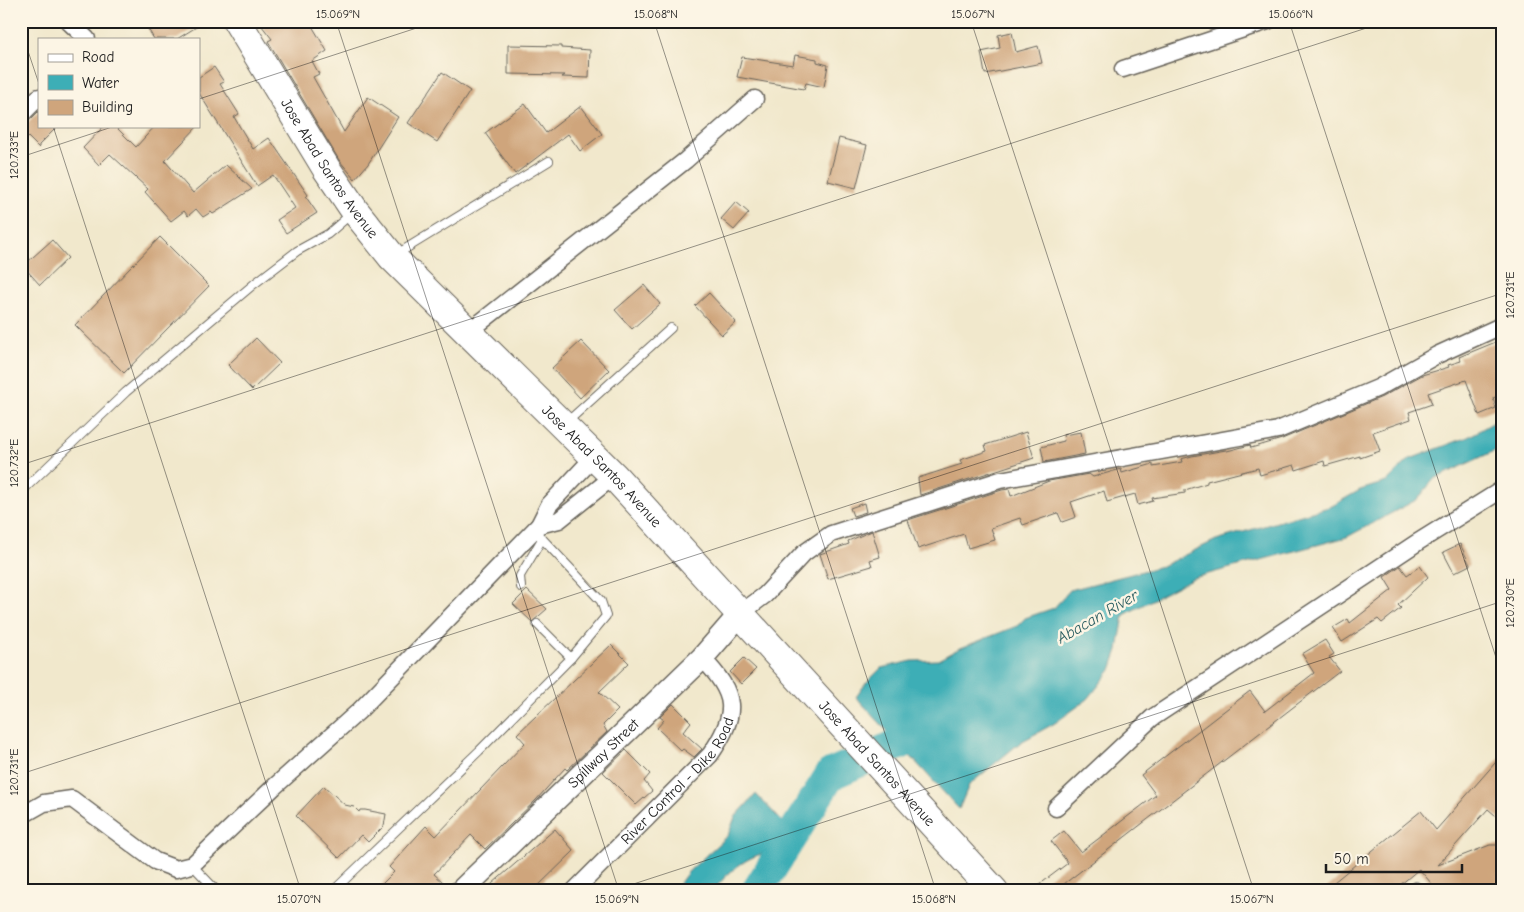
<svg xmlns="http://www.w3.org/2000/svg" width="1524" height="912" viewBox="0 0 1524 912" font-family="'Comic Neue',sans-serif">
	<rect width="100%" height="100%" fill="#fcf5e5"/>
	<filter id="ink" filterUnits="userSpaceOnUse"><feTurbulence type="fractalNoise" baseFrequency=".02" numOctaves="2"/><feDisplacementMap in="SourceGraphic" scale="10" xChannelSelector="R" yChannelSelector="G"/><feConvolveMatrix kernelMatrix="1 2 1 2 8 2 1 2 1" color-interpolation-filters="sRGB"/></filter>
	<filter id="wash" filterUnits="userSpaceOnUse"><feTurbulence type="fractalNoise" baseFrequency=".0096" numOctaves="4" result="noise"/><feDisplacementMap in="SourceGraphic" scale="20" xChannelSelector="R" yChannelSelector="G"/><feGaussianBlur stdDeviation="1.12" result="paint"/><feColorMatrix in="noise" values="0 0 0 0 0 0 0 0 0 0 0 0 0 0 0 0 0 1.4 0 .05"/><feComposite in="paint" operator="in"/></filter>
	<g filter="url(#wash)">
		<rect width="100%" height="100%" fill="#f1e8cc"/>
		<g fill="#3daeb6" stroke="#2c6569">
			<polygon points="1503,417 1503,447 1434,479 1418,499 1347,537 1193,578 1124,615 1118,650 1111,670 1088,699 1055,723 1021,742 969,785 959,809 856,697 866,683 881,668 912,661 938,660 958,649 1017,626 1025,618 1054,608 1070,590 1162,566 1216,540 1332,506 1360,490 1386,482 1410,459 1468,437"/>
			<path d="M 756,794 L 800,840 C 785,853 787,849 769,852 C 745,857 728,872 713,891 L 674,891 L 688,872 L 728,835 L 735,817 Z"/>
		</g>
		<g fill="none" stroke-linecap="round" stroke-linejoin="round">
			<polyline stroke="#3daeb6" stroke-width="32" points="757,891 831,774 931,730 938,724"/>
		</g>
		<g id="blocks">
			<g fill="#cfa57c">
				<polygon points="156,21 206,21 177,39 154,39 147,27"/>
				<polygon points="258,21 309,21 327,51 312,61 319,74 313,77 344,132 368,97 398,117 368,164 355,179 339,160 268,41 272,39"/>
				<polygon points="1012,32 1016,52 1038,46 1042,63 985,74 981,52 1000,48 998,35"/>
				<polygon points="508,45 561,46 561,48 590,50 589,78 562,77 565,75 508,74"/>
				<polygon points="795,55 817,59 817,62 828,65 824,87 806,83 804,89 737,77 742,57 793,65"/>
				<polygon points="214,67 224,82 220,84 239,114 234,117 253,149 269,138 308,195 306,197 317,213 286,233 277,220 295,208 273,175 257,186 199,93 199,77"/>
				<polygon points="442,72 470,91 437,142 408,123"/>
				<polygon points="525,104 546,133 581,106 602,134 580,151 568,134 515,174 485,133"/>
				<polygon points="39,111 39,126 58,126 39,145 39,148 21,130 21,125 28,122"/>
				<polygon points="104,126 115,126 136,147 155,126 198,126 165,161 193,193 226,165 252,189 213,214 211,212 203,217 196,209 188,216 184,211 171,221 145,192 148,189 110,154 99,165 83,148"/>
				<polygon points="839,138 867,145 856,188 828,181"/>
				<polygon points="736,202 749,213 734,230 721,219"/>
				<polygon points="160,237 209,286 124,373 75,325"/>
				<polygon points="52,240 68,258 40,285 23,266"/>
				<polygon points="644,285 660,304 632,329 615,310"/>
				<polygon points="709,293 736,322 722,335 695,306"/>
				<polygon points="256,338 280,363 252,390 228,365"/>
				<polygon points="1503,339 1503,394 1493,398 1496,408 1479,415 1466,380 1428,393 1432,404 1409,412 1411,419 1373,432 1380,451 1360,458 1360,456 1325,466 1324,461 1296,470 1294,465 1260,475 1258,468 1207,481 1207,483 1185,490 1185,493 1152,498 1153,501 1138,505 1135,494 1107,502 1104,491 1071,502 1076,517 1062,522 1058,513 1023,525 1020,518 991,528 995,540 968,548 964,534 918,549 908,520 1002,490 1009,489 1011,496 1049,481 1089,474 1093,477 1121,469 1122,473 1153,464 1153,467 1182,462 1181,459 1192,456 1226,450 1227,451 1250,445 1251,448 1282,439 1382,397 1422,375 1449,367 1448,365 1461,361 1459,357"/>
				<polygon points="581,341 609,370 580,398 552,368"/>
				<polygon points="1026,432 1034,458 920,495 918,478 962,464 960,460 987,451 985,445"/>
				<polygon points="1081,432 1085,454 1044,462 1041,447 1064,441 1063,435"/>
				<polygon points="864,503 866,512 853,516 850,508"/>
				<polygon points="872,531 880,557 870,560 872,566 828,579 820,554 849,544 848,541"/>
				<polygon points="1460,544 1470,565 1454,573 1443,552"/>
				<polygon points="1400,566 1407,575 1420,566 1428,577 1398,605 1401,608 1382,623 1378,619 1342,642 1333,628 1348,619 1350,623 1392,590 1384,577"/>
				<polygon points="527,590 547,609 532,622 513,604"/>
				<polygon points="1325,640 1334,654 1329,657 1340,671 1064,884 1069,891 1031,891 1068,863 1051,841 1064,831 1081,852 1156,795 1141,775 1250,691 1265,711 1314,673 1302,654"/>
				<polygon points="611,645 629,663 599,692 618,710 603,725 607,732 567,770 565,768 536,800 485,849 471,835 434,874 443,882 434,891 375,891 394,872 389,867 426,826 436,836 525,743 517,734"/>
				<polygon points="744,658 756,669 741,684 730,672"/>
				<polygon points="673,704 691,722 683,732 702,749 694,757 683,749 681,751 657,728 664,720 660,717"/>
				<polygon points="626,750 650,774 644,781 652,791 636,805 603,772"/>
				<polygon points="1503,754 1503,822 1488,809 1438,865 1490,845 1503,845 1503,891 1438,891 1419,869 1393,891 1323,891 1421,811 1436,830"/>
				<polygon points="324,786 345,805 354,807 359,812 360,810 365,810 386,814 384,826 368,842 361,835 339,858 296,816"/>
				<polygon points="555,829 574,851 533,891 484,891"/>
			</g>
		</g>
	</g>
	<g filter="url(#ink)">
		<use href="#blocks" fill-opacity="0" stroke="#67635a" stroke-width="1"/>
		<g fill="none" stroke-linecap="round" stroke-linejoin="round">
			<defs>
				<g id="lane">
					<polyline points="397,254 549,161"/>
					<polyline points="567,422 671,328"/>
					<polyline points="21,492 126,392 254,284 297,251 328,234 351,214"/>
					<polyline points="521,587 520,576 542,539"/>
					<polyline points="537,624 571,658"/>
					<polyline points="192,865 217,891"/>
					<polyline points="333,891 479,751 571,658 606,616 601,601 534,530"/>
					<polyline points="1407,891 1416,886"/>
				</g>
				<g id="street">
					<polyline points="68,21 87,39"/>
					<polyline points="1123,69 1268,21"/>
					<polyline points="21,115 39,97"/>
					<polyline points="467,333 686,160 755,99"/>
					<polyline points="539,525 559,520 614,476"/>
					<polyline points="741,613 765,595 804,553 831,534 1000,480 1278,430 1378,388 1437,355 1503,325"/>
					<polyline points="1056,808 1152,718 1418,542 1503,489"/>
					<polyline points="21,816 44,803 72,799 155,861 176,869 192,865 274,787 359,711 539,525 549,505 595,456"/>
					<path id="s1" d="M 574,891 L 710,755 C 739,713 737,694 702,658"/>
				</g>
				<g id="secondary">
					<path id="s2" d="M 461,891 L 702,658 L 741,613"/>
				</g>
				<g id="highway">
					<path id="s3" d="M 237,21 L 326,168 L 355,211 L 392,257 L 614,476 L 994,891"/>
				</g>
			</defs>
			<use href="#lane" stroke="#67635a" stroke-width="10"/>
			<use href="#street" stroke="#67635a" stroke-width="19"/>
			<use href="#secondary" stroke="#67635a" stroke-width="25"/>
			<use href="#highway" stroke="#67635a" stroke-width="30"/>
			<use href="#lane" stroke="#fff" stroke-width="8"/>
			<use href="#street" stroke="#fff" stroke-width="16"/>
			<use href="#secondary" stroke="#fff" stroke-width="22"/>
			<use href="#highway" stroke="#fff" stroke-width="28"/>
		</g>
	</g>
	<path fill="none" stroke="#1c1c1c" stroke-width="1" stroke-opacity="0.45" d="M 336,21 L 619,891M 654,21 L 936,891M 971,21 L 1254,891M 1289,21 L 1503,679M 21,30 L 39,84M 199,99 L 438,21M 53,126 L 301,891M 21,157 L 115,126M 21,465 L 1388,21M 21,774 L 1503,293M 612,891 L 1503,601"/>
	<g text-anchor="middle" stroke-width="5" stroke-linejoin="round" paint-order="stroke">
		<g font-size="15" fill="#1c1c1c" stroke="#fcf5e5">
			<text dy="5" stroke="none"><textPath href="#s3" startOffset="174">Jose Abad Santos Avenue</textPath></text>
			<text dy="5" stroke="none"><textPath href="#s3" startOffset="579">Jose Abad Santos Avenue</textPath></text>
			<text dy="5" stroke="none"><textPath href="#s2" startOffset="198">Spillway Street</textPath></text>
			<text dy="5" stroke="none"><textPath href="#s3" startOffset="984">Jose Abad Santos Avenue</textPath></text>
			<text dy="5" stroke="none"><textPath href="#s1" startOffset="152">River Control - Dike Road</textPath></text>
		</g>
		<g font-size="16" font-style="italic" fill="#2b5e61" stroke="#fcf5e5">
			<text transform="translate(1097 616) rotate(-30)" y="6">Abacan River</text>
		</g>
	</g>
	<rect width="1524" height="912" fill="none" stroke="#fcf5e5" stroke-width="55"/>
	<rect x="38" y="38" width="162" height="90" fill="#fcf5e5" stroke="#a29e95"/>
	<rect x="48" y="54" width="25" height="8" fill="#ffffff" stroke="#a29e95"/>
	<text x="82" y="62" font-size="15" fill="#1c1c1c">Road</text>
	<rect x="48" y="75" width="25" height="15" fill="#3daeb6" stroke="#a29e95"/>
	<text x="82" y="88" font-size="15" fill="#1c1c1c">Water</text>
	<rect x="48" y="100" width="25" height="15" fill="#cfa57c" stroke="#a29e95"/>
	<text x="82" y="112" font-size="15" fill="#1c1c1c">Building</text>
	<path d="M1326 864v8h136v-8" fill="none" stroke="#1c1c1c" stroke-width="2.5"/>
	<text x="1334" y="864" font-size="15" fill="#1c1c1c" stroke="#fcf5e5" stroke-width="4" paint-order="stroke">50 m</text>
	<rect x="28" y="28" width="1468" height="856" fill="none" stroke="#1c1c1c" stroke-width="2"/>
	<g font-size="12" text-anchor="middle" fill="#1c1c1c">
		<text x="338" y="18">15.069°N</text>
		<text x="656" y="18">15.068°N</text>
		<text x="973" y="18">15.067°N</text>
		<text x="1291" y="18">15.066°N</text>
		<text transform="translate(14 155) rotate(-90)" y="4">120.733°E</text>
		<text transform="translate(1510 295) rotate(-90)" y="4">120.731°E</text>
		<text transform="translate(14 463) rotate(-90)" y="4">120.732°E</text>
		<text transform="translate(1510 603) rotate(-90)" y="4">120.730°E</text>
		<text transform="translate(14 772) rotate(-90)" y="4">120.731°E</text>
		<text x="299" y="903">15.070°N</text>
		<text x="617" y="903">15.069°N</text>
		<text x="934" y="903">15.068°N</text>
		<text x="1252" y="903">15.067°N</text>
	</g>
</svg>
